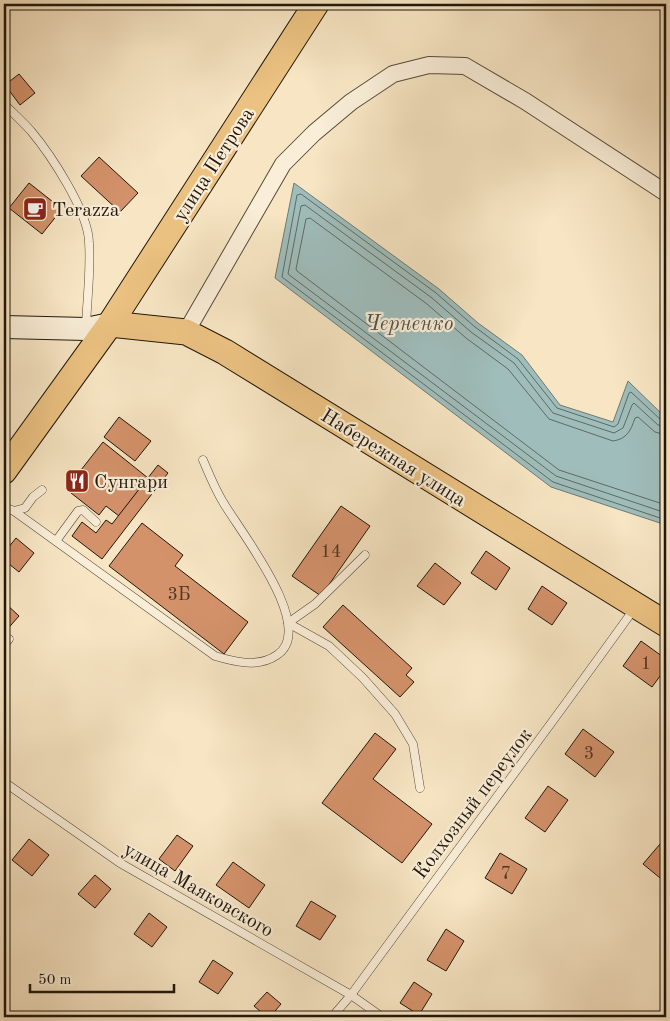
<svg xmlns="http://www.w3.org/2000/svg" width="670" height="1021" viewBox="0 0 670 1021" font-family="'Old Standard TT',serif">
	<rect width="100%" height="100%" fill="#f7e5c3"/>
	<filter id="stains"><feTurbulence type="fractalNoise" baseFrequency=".004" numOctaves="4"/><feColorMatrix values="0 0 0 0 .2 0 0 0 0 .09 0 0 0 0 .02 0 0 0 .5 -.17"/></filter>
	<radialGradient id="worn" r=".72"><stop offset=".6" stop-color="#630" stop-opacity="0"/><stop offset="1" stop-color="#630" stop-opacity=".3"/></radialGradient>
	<polygon fill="#9fbdbb" stroke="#6c7b75" points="294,183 439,289 478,323 522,355 560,405 613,422 628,381 666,418 666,525 551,487 275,278"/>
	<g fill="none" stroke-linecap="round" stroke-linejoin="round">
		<g stroke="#606a63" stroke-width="1">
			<polyline points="666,421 661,420 631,392 629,393 618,424 614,427 557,408 518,359 475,327 436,293 301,194 297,195 282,277 553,482 666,520"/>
			<polyline points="666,427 658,425 634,403 632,405 623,428 614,433 553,413 514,363 471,332 432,298 305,205 301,206 288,274 556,476 666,513"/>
			<path d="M 666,435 L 655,432 L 638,417 L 635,418 C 631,430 627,439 613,441 L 549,419 L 508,369 L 466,338 L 427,304 L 310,218 L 306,219 L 296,269 L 297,271 L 559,470 L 666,505"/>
		</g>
	</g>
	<g fill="#d4926b" stroke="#20170b">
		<polygon points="19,74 35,93 20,105 5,85"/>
		<polygon points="99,157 138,193 120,212 81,176"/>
		<polygon points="29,183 62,209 42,234 9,208"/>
		<polygon points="119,417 151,441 135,461 104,437"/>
		<polygon points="103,442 148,478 119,516 106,506 99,515 66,489"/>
		<polygon points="158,465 168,473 102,559 72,536 82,522 96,533 106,520 112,524"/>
		<polygon points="341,506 370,526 321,596 292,576"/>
		<polygon points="142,523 183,555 175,566 248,622 224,654 109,566"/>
		<polygon points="16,538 34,553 19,572 4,560 4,553"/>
		<polygon points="486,551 510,568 496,590 471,573"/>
		<polygon points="435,563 461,583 444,605 417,586"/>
		<polygon points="542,586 567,603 552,625 528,609"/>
		<polygon points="4,602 19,616 4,633"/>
		<polygon points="343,605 412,668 406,675 414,682 400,697 323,627"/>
		<polygon points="641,641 666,659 666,668 652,687 623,666"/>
		<polygon points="583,729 614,752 595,777 565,754"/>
		<polygon points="375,733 396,749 373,779 432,824 402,863 322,803"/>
		<polygon points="548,786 568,800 545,832 525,818"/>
		<polygon points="177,835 193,846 175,871 159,859"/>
		<polygon points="666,837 666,881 665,882 643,864"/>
		<polygon points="29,839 49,855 32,876 12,860"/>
		<polygon points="500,853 527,869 512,894 485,878"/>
		<polygon points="233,862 265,885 249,908 216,885"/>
		<polygon points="95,875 111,889 95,908 78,894"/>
		<polygon points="311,901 336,916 320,940 296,926"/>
		<polygon points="149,913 167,927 152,947 134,934"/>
		<polygon points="446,929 464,941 446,971 427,960"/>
		<polygon points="213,960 233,973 218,994 199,982"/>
		<polygon points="414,982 432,994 419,1015 400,1003"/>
		<polygon points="267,992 281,1004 270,1017 267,1017 254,1006"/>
	</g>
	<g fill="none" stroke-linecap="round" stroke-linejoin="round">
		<defs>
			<g id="lane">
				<path d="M 4,104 C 13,113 23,122 31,131 C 51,155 88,211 89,242 C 91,270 87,299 86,327"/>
				<polyline points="4,507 14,511 25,508 33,497 42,490"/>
				<path d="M 14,511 L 215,656 C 235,662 258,668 277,655 C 318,628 239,530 223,502 C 215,489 209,474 203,460"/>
				<polyline points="56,541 78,511 83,510 96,522"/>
				<polyline points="365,555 315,604 288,623 329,646 363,678 395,714 413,744 420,788"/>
				<polyline points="4,645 9,639"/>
				<polyline points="4,782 120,863 351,995 382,1017"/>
				<path d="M 332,1017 L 351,995 C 445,866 541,739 634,609"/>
			</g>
			<polyline id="street" points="186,332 283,164 314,133 351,102 393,74 429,65 465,66 525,101 666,193"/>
			<polyline id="secondary" points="4,327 86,329 110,324"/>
			<g id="primary">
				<polyline points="110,324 186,332 225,352 666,624"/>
				<polyline points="4,471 110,324 316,4"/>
			</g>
		</defs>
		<use href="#lane" stroke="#564a39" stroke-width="9"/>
		<use href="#street" stroke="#564a39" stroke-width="18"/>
		<use href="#secondary" stroke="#20170b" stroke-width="24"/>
		<use href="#primary" stroke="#20170b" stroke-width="27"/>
		<use href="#lane" stroke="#faeed8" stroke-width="8"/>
		<use href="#street" stroke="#faeed8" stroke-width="16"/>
		<use href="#secondary" stroke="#faeed8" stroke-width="22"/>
		<use href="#primary" stroke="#ecc282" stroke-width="25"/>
	</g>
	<defs>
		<symbol id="cafe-square" viewBox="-11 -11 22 22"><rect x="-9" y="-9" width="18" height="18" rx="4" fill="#8f2418" stroke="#faeed8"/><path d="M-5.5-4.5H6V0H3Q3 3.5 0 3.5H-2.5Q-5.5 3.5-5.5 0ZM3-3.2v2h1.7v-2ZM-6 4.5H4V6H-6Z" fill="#fff"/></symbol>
		<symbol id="restaurant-square" viewBox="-11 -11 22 22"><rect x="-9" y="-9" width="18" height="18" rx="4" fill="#8f2418" stroke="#faeed8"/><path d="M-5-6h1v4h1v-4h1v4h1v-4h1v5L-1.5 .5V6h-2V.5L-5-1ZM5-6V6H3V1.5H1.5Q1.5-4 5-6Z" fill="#fff"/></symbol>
	</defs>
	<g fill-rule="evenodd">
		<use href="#cafe-square" x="21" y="195" width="28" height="28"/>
		<use href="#restaurant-square" x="63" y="467" width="28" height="28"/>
	</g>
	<g text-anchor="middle" stroke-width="4.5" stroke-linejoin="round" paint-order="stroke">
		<g font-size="18" fill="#4d3623">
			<text x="331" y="557">14</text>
			<text x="179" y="600">3Б</text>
			<text x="646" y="669">1</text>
			<text x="589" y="759">3</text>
			<text x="506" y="879">7</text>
		</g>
		<g font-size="20" fill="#20170b" stroke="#faeed8">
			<text transform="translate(213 164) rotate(-57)" y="7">улица Петрова</text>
			<text transform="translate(394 457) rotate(32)" y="7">Набережная улица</text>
			<text transform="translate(472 803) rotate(-53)" y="7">Колхозный переулок</text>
			<text transform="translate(199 889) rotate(30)" y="7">улица Маяковского</text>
		</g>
		<g font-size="20" fill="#20170b" stroke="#faeed8" text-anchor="start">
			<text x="52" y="216">Terazza</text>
			<text x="94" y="488">Сунгари</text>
		</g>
		<g font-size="21" font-style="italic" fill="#4c5149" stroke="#faeed8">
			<text x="409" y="330">Черненко</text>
		</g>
	</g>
	<rect width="670" height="1021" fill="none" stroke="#f7e5c3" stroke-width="20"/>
	<rect x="5" y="5" width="660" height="1011" fill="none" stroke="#20170b" stroke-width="2.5"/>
	<rect x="10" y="10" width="650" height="1001" fill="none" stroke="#20170b"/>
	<path d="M30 984v8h144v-8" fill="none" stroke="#20170b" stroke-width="2.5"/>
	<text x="38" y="984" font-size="15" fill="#20170b" stroke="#faeed8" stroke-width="4" paint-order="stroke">50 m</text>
	<rect width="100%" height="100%" filter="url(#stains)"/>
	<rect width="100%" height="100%" fill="url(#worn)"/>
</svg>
